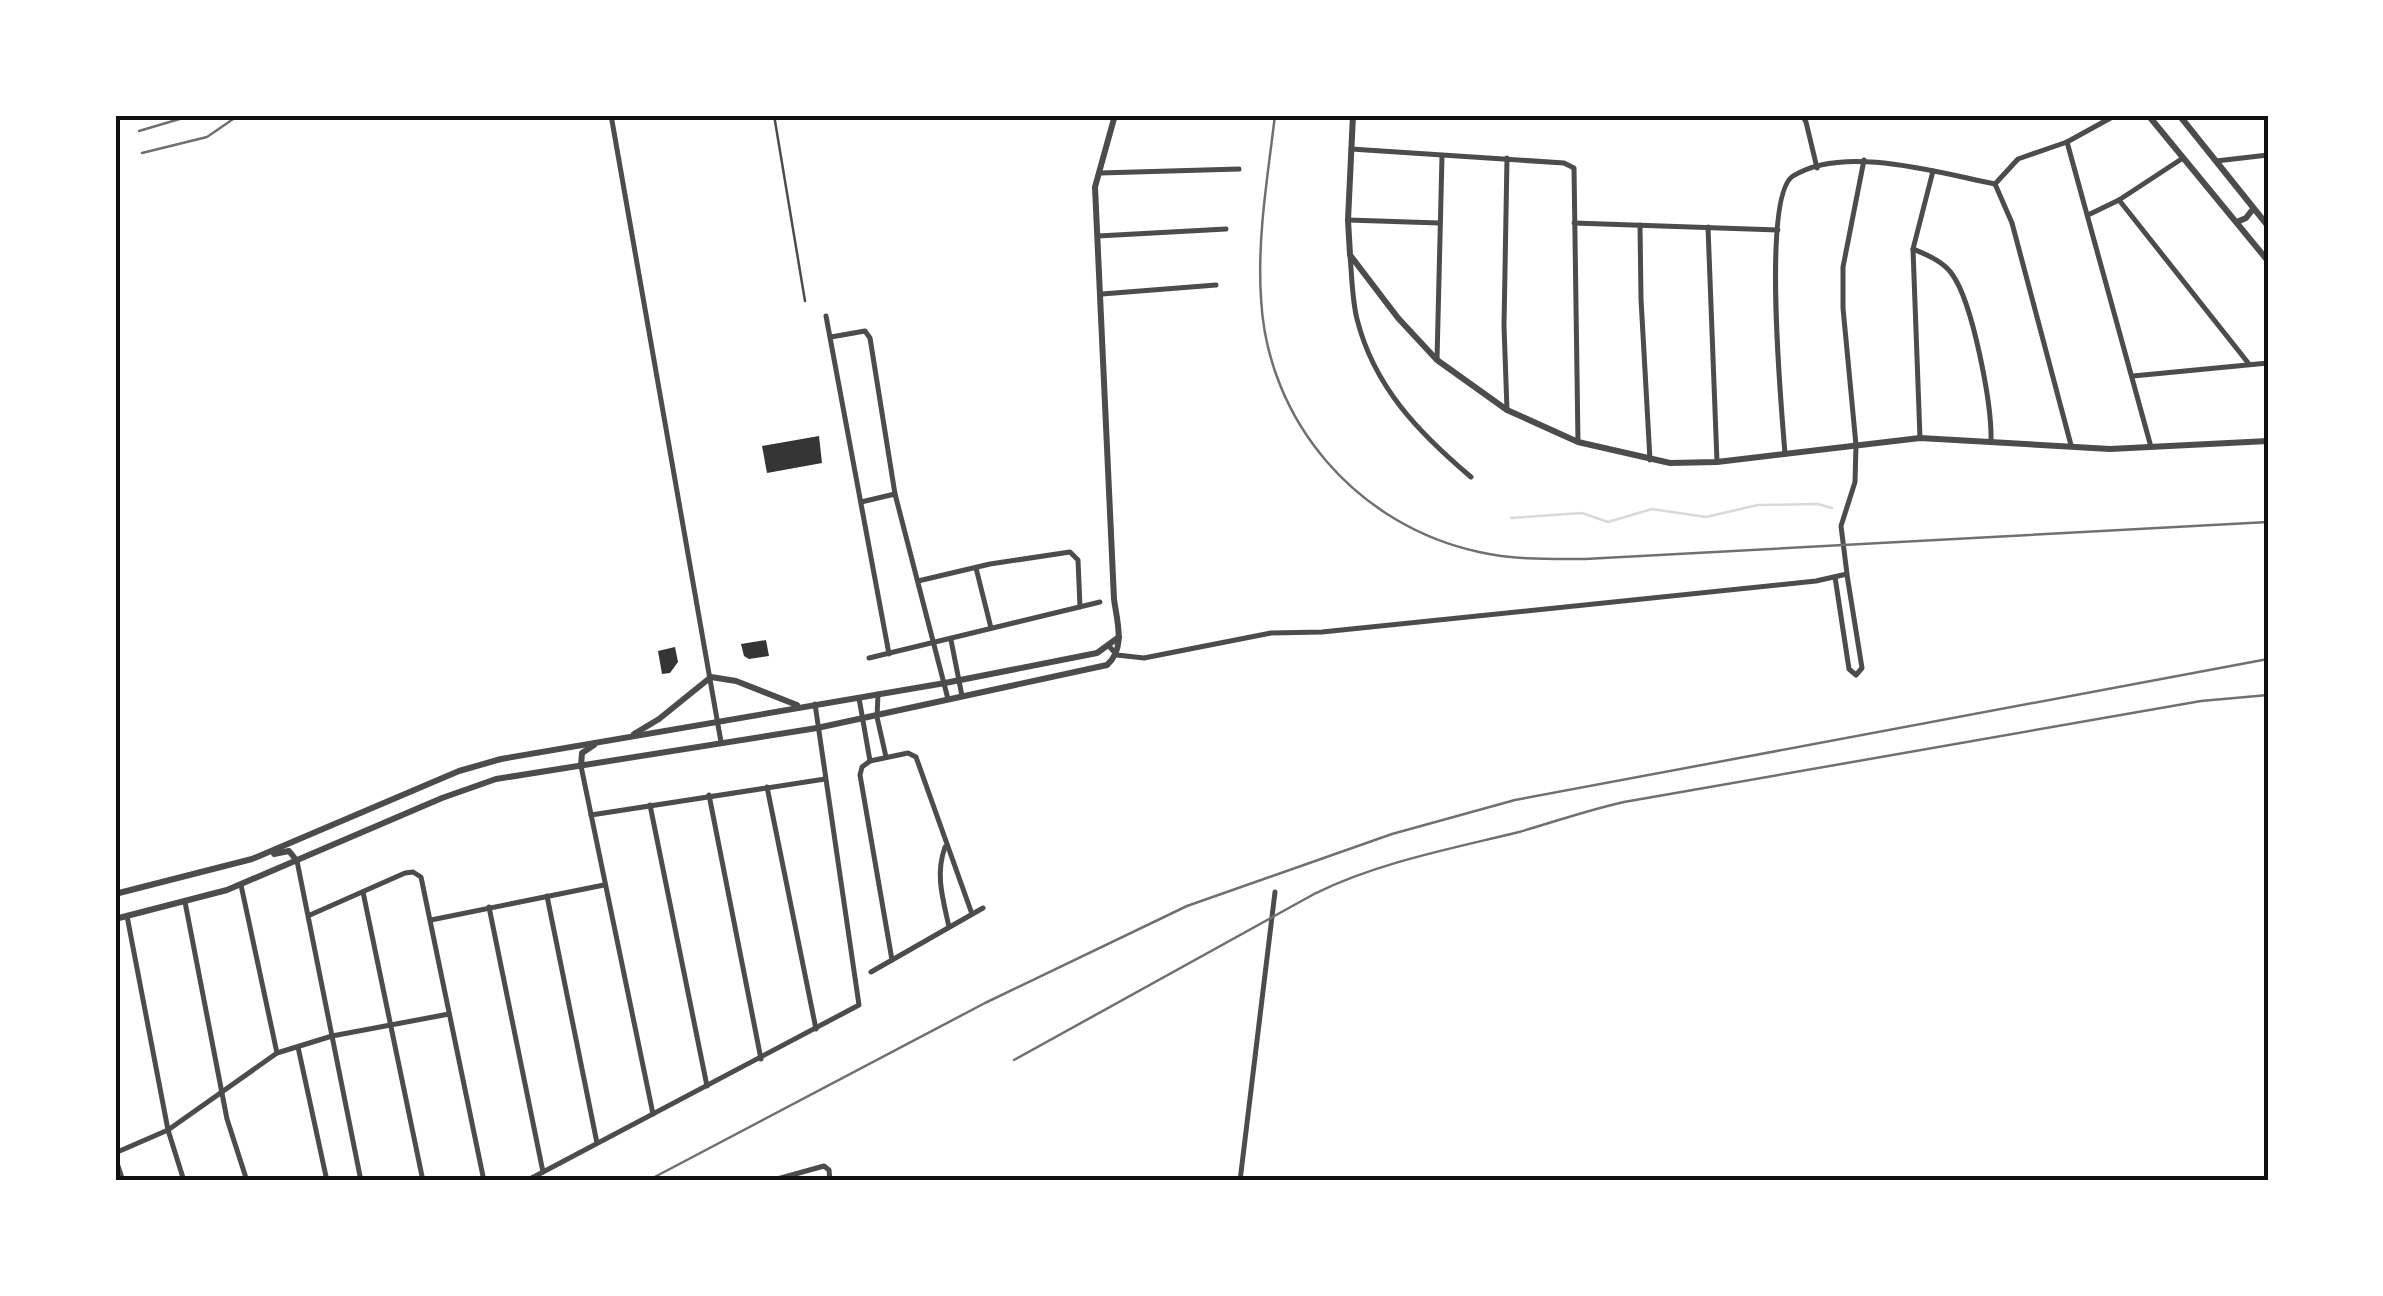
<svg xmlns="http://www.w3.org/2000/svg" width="2383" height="1296" viewBox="0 0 2383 1296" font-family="'Exo 2',sans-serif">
	<rect width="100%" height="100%" fill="#fff"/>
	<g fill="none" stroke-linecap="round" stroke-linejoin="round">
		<polyline stroke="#d9d9d9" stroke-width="2.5" points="1511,518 1582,513 1608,522 1652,509 1706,517 1758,505 1818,504 1832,508"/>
	</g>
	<g fill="#353535">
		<polygon points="819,436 822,463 767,473 762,446"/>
		<polygon points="766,640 769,656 749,659 744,656 741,644"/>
		<polygon points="675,647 678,662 670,673 662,674 658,651"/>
	</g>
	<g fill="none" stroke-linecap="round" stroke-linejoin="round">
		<polyline stroke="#4c4c4c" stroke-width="2.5" points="774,115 805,301"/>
		<g stroke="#4c4c4c" stroke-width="5">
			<polyline points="611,115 721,742"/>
			<polyline points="1802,115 1806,122 1817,168"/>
			<polyline points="2067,142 2151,447"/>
			<polyline points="1351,149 1564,163 1574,168 1578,442"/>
			<polyline points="2216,161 2268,155"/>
			<polyline points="1100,173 1239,169"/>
			<polyline points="1995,184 2012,223 2071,445"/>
			<polyline points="1995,184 2018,159 2067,142 2116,115"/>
			<polyline points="2119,200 2249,364"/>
			<polyline points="2088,215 2119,200 2183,158"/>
			<polyline points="1348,220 1439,223"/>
			<polyline points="1574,223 1778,230"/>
			<polyline points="1640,225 1641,299 1650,460"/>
			<polyline points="1708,227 1717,462"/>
			<polyline points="1098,236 1226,229"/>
			<path d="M 1913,249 C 1927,255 1943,261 1952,274 C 1973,303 1992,405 1991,441"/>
			<path d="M 1350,256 C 1352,277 1352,299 1357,319 C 1374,387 1419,433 1471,477"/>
			<polyline points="1102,294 1216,285"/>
			<polyline points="826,316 889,654"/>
			<polyline points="831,337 865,331 870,338 895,494 948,699"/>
			<polyline points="1437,360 1442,156"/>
			<polyline points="2133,376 2268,363"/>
			<polyline points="1507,410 1504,326 1507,158"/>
			<polyline points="1920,438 1913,249 1933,171"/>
			<path d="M 1785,454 C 1782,413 1761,196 1793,176 C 1844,144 1940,173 1995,184"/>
			<polyline points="861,502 895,494"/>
			<polyline points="976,568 991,628"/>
			<polyline points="1835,577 1849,669 1856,675 1862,668 1847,575"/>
			<polyline points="918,581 990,564 1070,552 1078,560 1080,607"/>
			<polyline points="951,640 962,696"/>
			<polyline points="1108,645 1117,655 1144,658 1271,633 1322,632 1816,581 1847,574 1841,526 1855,482 1856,445 1843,308 1843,267 1864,160"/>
			<polyline points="869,658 1100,602"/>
			<polyline points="878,694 877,717 886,757"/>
			<polyline points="859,698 870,761 862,767 860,775 892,960"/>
			<polyline points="870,761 908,753 916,757 972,914"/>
			<polyline points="581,766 653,1114"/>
			<polyline points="767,787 816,1029"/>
			<polyline points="709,795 761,1059"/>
			<polyline points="650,805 707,1086"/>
			<polyline points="591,815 825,779"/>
			<path d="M 945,847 C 935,875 943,899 949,927"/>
			<polyline points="297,861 361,1181"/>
			<polyline points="241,885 277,1053"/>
			<polyline points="363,892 423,1181"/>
			<polyline points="547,896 597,1143"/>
			<polyline points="185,902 227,1119 247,1181"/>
			<polyline points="489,907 543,1172"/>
			<polyline points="310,915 405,873 413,872 421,877 484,1181"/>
			<polyline points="127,916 168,1130 184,1181"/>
			<polyline points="431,920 604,885"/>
			<polyline points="871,972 983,908"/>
			<polyline points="298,1047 327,1181"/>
			<polyline points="115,1153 168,1130 277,1053 332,1036 449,1014"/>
			<polyline points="115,1157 123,1181"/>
			<polyline points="526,1181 859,1005 815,704"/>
			<polyline points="770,1181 824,1166 829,1170 830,1181"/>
			<polyline points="1240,1181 1275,892"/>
		</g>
		<g stroke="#4c4c4c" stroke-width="6">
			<polyline points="1353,115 1348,220 1350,255 1398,318 1437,360 1507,410 1578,442 1670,463 1717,462 1920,438 2110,449 2268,441"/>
			<polyline points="2148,115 2268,261"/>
			<polyline points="2179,115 2268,226"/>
			<polyline points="2237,222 2246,218 2253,209"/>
			<polyline points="634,734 659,719 711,677 736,681 797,705"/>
			<polyline points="581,766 582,753 594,745"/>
			<polyline points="274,854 289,851 297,861"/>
			<polyline points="115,894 252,859 459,771 501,759 945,683 1097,653 1119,637"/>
			<path d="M 115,919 L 227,890 L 442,798 L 496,779 L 817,728 L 1107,665 C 1126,648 1117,622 1114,599 L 1095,187 L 1115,115"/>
		</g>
		<g stroke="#707070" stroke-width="2.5">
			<path d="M 1275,115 C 1268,175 1257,237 1261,298 C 1267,422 1358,526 1479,552 C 1514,560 1550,559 1585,559 L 2268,522"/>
			<polyline points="139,131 193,115"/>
			<polyline points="142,153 207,137 239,115"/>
			<path d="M 1014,1060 L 1316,893 C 1380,862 1450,849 1519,832 C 1554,822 1588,810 1624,802 L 2201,701 L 2268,695"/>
			<polyline points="647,1181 985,1003 1187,906 1392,834 1515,800 2268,659"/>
		</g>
	</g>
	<rect width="2383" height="1296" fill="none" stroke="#ffffff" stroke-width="235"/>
	<rect x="118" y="118" width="2148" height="1060" fill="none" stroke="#111" stroke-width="4"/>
</svg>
